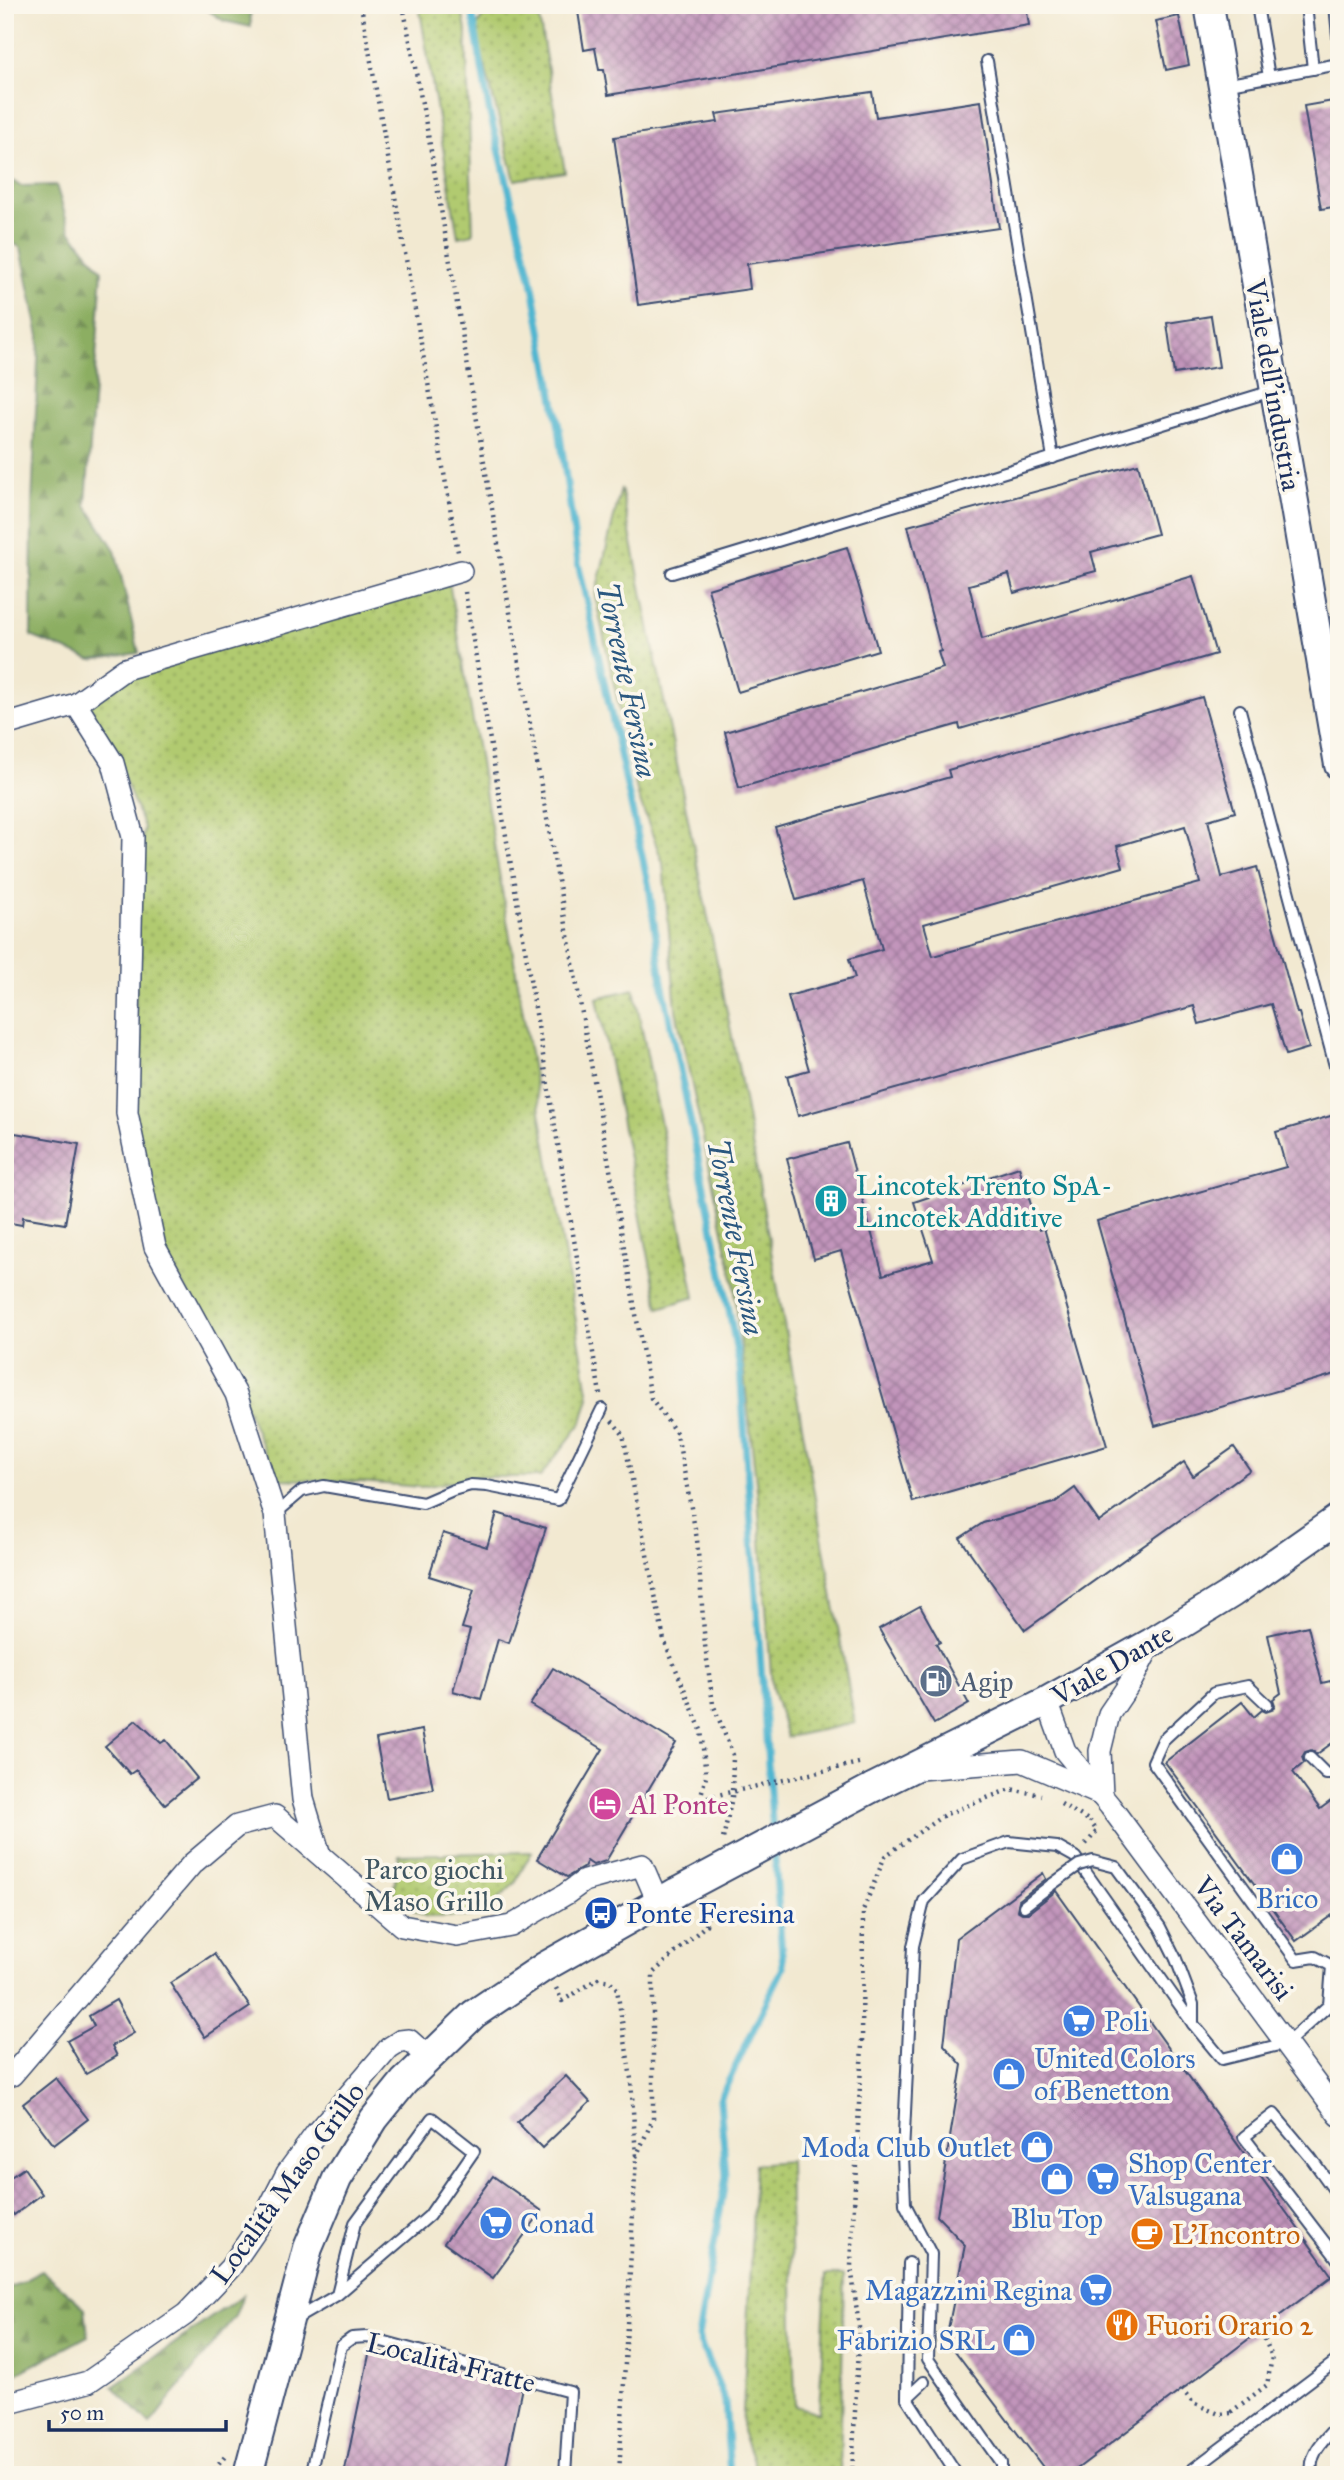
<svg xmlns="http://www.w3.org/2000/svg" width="1344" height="2480" viewBox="0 0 1344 2480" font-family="'IM FELL Great Primer',serif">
	<defs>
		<pattern id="green-dots" width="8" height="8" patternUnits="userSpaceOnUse" patternTransform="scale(1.75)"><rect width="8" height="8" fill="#b1ca6f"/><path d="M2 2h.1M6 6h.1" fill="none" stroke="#8fa45e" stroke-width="1.8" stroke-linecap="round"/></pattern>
		<pattern id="forest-firs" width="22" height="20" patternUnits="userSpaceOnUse" patternTransform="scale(1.75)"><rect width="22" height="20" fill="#8cae62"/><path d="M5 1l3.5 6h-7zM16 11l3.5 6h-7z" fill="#728e54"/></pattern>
		<pattern id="building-cross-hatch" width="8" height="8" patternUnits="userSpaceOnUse" patternTransform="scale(1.75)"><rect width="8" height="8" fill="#c295bb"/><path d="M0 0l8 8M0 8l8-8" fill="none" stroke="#9d7a9b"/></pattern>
	</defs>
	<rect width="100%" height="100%" fill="#fbf7ec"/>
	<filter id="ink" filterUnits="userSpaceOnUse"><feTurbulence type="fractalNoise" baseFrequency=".0143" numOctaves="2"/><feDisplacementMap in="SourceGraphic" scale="14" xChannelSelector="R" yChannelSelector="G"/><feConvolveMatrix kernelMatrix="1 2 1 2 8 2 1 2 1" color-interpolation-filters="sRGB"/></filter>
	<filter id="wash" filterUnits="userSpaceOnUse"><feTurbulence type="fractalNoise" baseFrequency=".00686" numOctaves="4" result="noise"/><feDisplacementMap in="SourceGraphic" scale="28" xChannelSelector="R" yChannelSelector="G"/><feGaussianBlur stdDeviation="1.57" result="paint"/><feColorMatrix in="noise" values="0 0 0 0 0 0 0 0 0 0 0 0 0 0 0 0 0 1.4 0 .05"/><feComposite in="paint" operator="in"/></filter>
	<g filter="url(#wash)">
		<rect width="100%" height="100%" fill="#f2e9d1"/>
		<g fill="url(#green-dots)" stroke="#667c66" stroke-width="2">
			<polygon points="419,5 461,5 466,30 473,234 458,237"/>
			<polygon points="490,5 537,5 565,172 515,180 475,29"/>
			<polygon points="621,488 739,1071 855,1723 787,1737 772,1687 758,1500 734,1283 676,1010 663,863 638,796 595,596"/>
			<polygon points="449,582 589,1397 582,1422 540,1477 481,1477 421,1487 348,1481 276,1479 227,1362 161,1246 134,1113 137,877 144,828 117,761 82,705 127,672"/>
			<polygon points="634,989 695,1297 659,1308 597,998"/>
			<polygon points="532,1852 514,1884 481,1916 427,1917 392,1900 399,1855"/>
			<polygon points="789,2161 795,2406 819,2413 826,2275 844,2275 840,2475 758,2475 742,2431 755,2164"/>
		</g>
		<g fill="url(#forest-firs)" stroke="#546e60" stroke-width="2">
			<polygon points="200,5 250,5 251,27 224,21"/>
			<polygon points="5,175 20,186 56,185 70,231 102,270 86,505 115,550 139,653 91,660 31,636 32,506 39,336 21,248 5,238"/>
			<polygon points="42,2271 85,2308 88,2336 5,2380 5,2290"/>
			<polygon points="243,2295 235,2316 150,2424 113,2387"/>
		</g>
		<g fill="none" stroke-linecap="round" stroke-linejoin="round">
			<g stroke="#51b6d0" stroke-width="7">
				<polyline points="471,5 489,110 532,281 559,428 578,562 650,892 662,982 725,1289 740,1369 773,1835"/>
				<polyline points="730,2475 725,2401 698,2337 726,2176 720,2099 783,1968 774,1847"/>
			</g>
		</g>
		<g id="blocks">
			<g fill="url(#building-cross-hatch)" fill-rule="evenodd">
				<polygon points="577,5 1026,5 1029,25 608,95 604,70 599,70 595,48 584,50"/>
				<polygon points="1179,16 1189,65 1166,70 1156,21"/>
				<polygon points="872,92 876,117 981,101 999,228 747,264 750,289 638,305 614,137 718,122 716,114"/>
				<polygon points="1339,100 1339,206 1321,209 1304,106"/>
				<polygon points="1211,316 1219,367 1174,374 1167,323"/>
				<polygon points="1138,464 1157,534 1091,552 1096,571 1014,593 1009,574 969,585 982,639 1193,576 1216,654 960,729 959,724 739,788 725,732 943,668 938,652 941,651 908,526"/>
				<polygon points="847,547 878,650 738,692 708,589"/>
				<path d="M 1202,697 L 1235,812 L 1208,820 L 1222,877 L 1257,867 L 1297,1013 L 1299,1013 L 1309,1048 L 1286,1055 L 1271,1004 L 1199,1024 L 1194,1006 L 798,1116 L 787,1076 L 809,1070 L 788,996 L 855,978 L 849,959 L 882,949 L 863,881 L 796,900 L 775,827 L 950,777 L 948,770 ZM 1185,826 L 1200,883 L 933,956 L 924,924 L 1123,867 L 1117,846 Z"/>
				<polygon points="1334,1115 1339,1132 1339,1373 1155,1426 1097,1221 1286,1167 1276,1132"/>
				<polygon points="15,1133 79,1144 65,1224 23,1217 22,1225 5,1222 5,1190"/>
				<polygon points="847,1143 883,1275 933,1260 914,1202 1019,1167 1039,1230 1044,1228 1107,1446 913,1502 841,1251 814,1259 787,1159"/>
				<polygon points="1234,1447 1250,1470 1025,1630 960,1538 983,1523 1054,1503 1075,1488 1099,1522 1184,1462 1193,1476"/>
				<polygon points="497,1513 546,1528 509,1643 498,1639 481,1699 453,1691 470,1630 462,1628 474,1590 429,1576 443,1533 487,1547"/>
				<polygon points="920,1606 940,1642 936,1644 969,1704 934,1724 879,1629"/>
				<polygon points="1308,1626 1322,1683 1339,1679 1339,1738 1317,1754 1311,1750 1305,1752 1302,1757 1304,1763 1293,1772 1320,1809 1339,1795 1339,1910 1296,1941 1165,1762 1242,1702 1254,1717 1262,1710 1266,1712 1272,1710 1275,1705 1273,1699 1281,1693 1268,1635"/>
				<polygon points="553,1668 676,1743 606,1861 593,1865 587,1861 584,1867 567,1877 537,1859 603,1749 530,1705"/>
				<polygon points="136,1720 161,1743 166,1740 197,1778 165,1804 136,1770 130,1774 105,1746"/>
				<polygon points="422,1730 433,1789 387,1798 376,1739"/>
				<polygon points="1043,1873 1046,1879 1019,1900 1017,1910 1022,1913 1028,1913 1056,1891 1332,2276 1069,2475 1049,2475 946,2339 965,2245 937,2216 962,2065 944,2045 956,1938"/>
				<polygon points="214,1954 250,2007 205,2037 170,1983"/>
				<polygon points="116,2000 134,2033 112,2046 117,2056 86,2074 67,2041 94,2026 89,2016"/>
				<polygon points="566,2076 590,2102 542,2148 517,2122"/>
				<polygon points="56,2078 88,2119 54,2145 23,2104"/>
				<polygon points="24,2168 42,2194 14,2215 5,2203 5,2181"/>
				<polygon points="493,2176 542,2211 493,2278 444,2243"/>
				<polygon points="370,2350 437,2364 522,2387 504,2475 344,2475"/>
			</g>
		</g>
	</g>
	<g filter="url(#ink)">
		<use href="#blocks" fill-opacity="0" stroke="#3b4b6f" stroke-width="2"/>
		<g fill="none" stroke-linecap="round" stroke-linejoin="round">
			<defs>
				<g id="lane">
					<polyline points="1257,5 1269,77"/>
					<polyline points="1306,5 1313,69"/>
					<polyline points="1335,5 1339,46"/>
					<polyline points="987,61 1053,458"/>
					<polyline points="1224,85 1339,64"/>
					<polyline points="672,573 1272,391"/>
					<polyline points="1240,710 1339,1081"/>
					<polyline points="275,1514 302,1491 324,1486 423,1503 453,1490 471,1485 487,1486 558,1500 602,1409"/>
					<polyline points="1267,1704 1248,1686 1214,1693 1163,1740 1153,1762 1296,1960 1315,1957 1332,1966 1329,2005"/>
					<polyline points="1310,1758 1326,1774 1339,1774"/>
					<polyline points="1024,1906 1051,1885"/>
					<polyline points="1176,1959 1193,2004 1193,2024"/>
					<polyline points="1339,2197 1311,2158 1274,2114 1244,2137 1339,2261"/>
					<polyline points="909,2263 907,2398 957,2475"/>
					<polyline points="294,2320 337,2295 429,2216 474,2151 432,2118 355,2223 337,2295"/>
					<polyline points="907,2398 924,2382"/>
					<polyline points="311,2475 341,2346 352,2338 367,2337 570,2392 565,2475"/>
					<polyline points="1001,2475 1001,2463 928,2359 931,2254 905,2204 903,2154 913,1946 924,1901 962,1859 1009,1842 1057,1847 1075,1857 1193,2024 1222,2059 1287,2043 1329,2005 1339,2000"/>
					<polyline points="1185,2475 1339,2359"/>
					<path d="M 1312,2475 C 1308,2453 1325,2439 1339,2423"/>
				</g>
				<g id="street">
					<polyline points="76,704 113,763 133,837 127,1113 155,1247 236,1394 275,1514 303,1799 319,1852"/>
					<polyline points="5,725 76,704 125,669 461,571"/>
					<polyline points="1047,1701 1065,1751 1110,1806 1339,2115"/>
					<polyline points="919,1769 1022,1761 1097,1793"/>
					<polyline points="1102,1796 1100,1751 1109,1714 1132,1680 1151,1643"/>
					<polyline points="5,2075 12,2075 192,1864 237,1826 275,1816 402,1926 457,1936 511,1926 566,1894 584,1881 642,1865 658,1902"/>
					<polyline points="5,2404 88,2382 186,2314 230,2268 263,2220 287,2173 317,2132 389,2048 400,2041 409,2040 428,2057"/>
				</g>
				<g id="secondary">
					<polyline points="1209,5 1339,765"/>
					<polyline points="872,1788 1047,1701 1151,1643 1232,1593 1339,1518"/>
					<polyline points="248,2475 308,2248 337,2179 374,2119 404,2082 474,2014 544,1967 677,1892"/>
				</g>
			</defs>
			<use href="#lane" stroke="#3b4b6f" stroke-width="14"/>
			<use href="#street" stroke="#3b4b6f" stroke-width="24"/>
			<use href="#secondary" stroke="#3b4b6f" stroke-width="32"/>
			<g stroke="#3b4b6f" stroke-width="4.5" stroke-dasharray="2 5" stroke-linecap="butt">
				<polyline points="361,5 458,552"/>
				<polyline points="403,5 430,145 504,579 651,1398 677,1434 697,1539 705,1645 713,1704 733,1755 732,1797 723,1839"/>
				<polyline points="465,592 600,1394"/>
				<polyline points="612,1421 623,1434 664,1640 701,1730 706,1776 700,1799 672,1805"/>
				<polyline points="1061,1804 1090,1821"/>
				<polyline points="1086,1844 1097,1831 1090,1821"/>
				<polyline points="556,1988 562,2001 598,1979 610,1981 617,1989 631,2079 636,2157 619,2475"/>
				<polyline points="636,2157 653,2119 653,1973 706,1925 710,1903"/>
				<polyline points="1182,2389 1193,2403 1219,2414 1232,2413"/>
				<polyline points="1231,2412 1267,2385 1272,2357 1261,2330"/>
				<polyline points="210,2475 227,2454"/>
				<polyline points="852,2475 859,2327 851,2266 862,2044 863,1910 885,1856 944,1815 1010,1789 1041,1795"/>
			</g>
			<use href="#lane" stroke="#fff" stroke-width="10"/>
			<use href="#street" stroke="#fff" stroke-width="21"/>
			<use href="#secondary" stroke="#fff" stroke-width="28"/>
			<defs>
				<polyline id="lane-bridge" points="1051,1885 1079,1865 1093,1861 1116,1867 1160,1927 1176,1959"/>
				<polyline id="secondary-bridge" points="677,1892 872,1788"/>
			</defs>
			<use href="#lane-bridge" stroke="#3b4b6f" stroke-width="14" stroke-linecap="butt"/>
			<use href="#secondary-bridge" stroke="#3b4b6f" stroke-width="32" stroke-linecap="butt"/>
			<polyline stroke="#3b4b6f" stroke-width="4.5" stroke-dasharray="2 5" stroke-linecap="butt" points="700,1799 863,1762"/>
			<use href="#lane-bridge" stroke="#fff" stroke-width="10"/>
			<use href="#secondary-bridge" stroke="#fff" stroke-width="28"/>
		</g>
	</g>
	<defs>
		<symbol id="building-disc" viewBox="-11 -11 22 22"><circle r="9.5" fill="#0f9aa8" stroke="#fbf7ec"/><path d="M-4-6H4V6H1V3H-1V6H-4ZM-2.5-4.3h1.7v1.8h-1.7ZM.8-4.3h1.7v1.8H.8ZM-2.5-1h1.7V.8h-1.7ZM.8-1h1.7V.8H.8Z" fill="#fff"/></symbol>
		<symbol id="fuel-disc" viewBox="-11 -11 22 22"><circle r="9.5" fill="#5c6f8a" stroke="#fbf7ec"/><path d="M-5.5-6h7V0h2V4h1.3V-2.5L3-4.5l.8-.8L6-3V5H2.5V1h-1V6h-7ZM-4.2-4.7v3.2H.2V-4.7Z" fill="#fff"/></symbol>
		<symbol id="hotel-disc" viewBox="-11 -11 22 22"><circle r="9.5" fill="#d1479c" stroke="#fbf7ec"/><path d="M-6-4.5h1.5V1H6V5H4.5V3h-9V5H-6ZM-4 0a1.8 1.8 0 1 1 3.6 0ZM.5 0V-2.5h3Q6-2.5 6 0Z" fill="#fff"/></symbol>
		<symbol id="shop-disc" viewBox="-11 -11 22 22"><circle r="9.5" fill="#3f7fe0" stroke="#fbf7ec"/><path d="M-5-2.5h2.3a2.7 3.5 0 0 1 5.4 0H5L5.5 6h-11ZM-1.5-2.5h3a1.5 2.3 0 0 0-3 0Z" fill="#fff"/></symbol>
		<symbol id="bus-disc" viewBox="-11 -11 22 22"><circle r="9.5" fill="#1a4fb4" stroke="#fbf7ec"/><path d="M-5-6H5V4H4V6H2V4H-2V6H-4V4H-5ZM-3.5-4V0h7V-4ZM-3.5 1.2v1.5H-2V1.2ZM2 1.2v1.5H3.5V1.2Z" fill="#fff"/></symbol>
		<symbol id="supermarket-disc" viewBox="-11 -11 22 22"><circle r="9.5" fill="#3f7fe0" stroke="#fbf7ec"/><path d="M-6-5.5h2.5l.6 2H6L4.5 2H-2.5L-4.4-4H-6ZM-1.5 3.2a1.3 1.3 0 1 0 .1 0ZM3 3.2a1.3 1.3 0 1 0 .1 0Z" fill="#fff"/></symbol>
		<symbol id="cafe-disc" viewBox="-11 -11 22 22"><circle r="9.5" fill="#e8710a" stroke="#fbf7ec"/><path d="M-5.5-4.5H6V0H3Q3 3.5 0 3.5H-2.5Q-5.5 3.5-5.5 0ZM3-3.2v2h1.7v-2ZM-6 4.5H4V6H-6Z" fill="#fff"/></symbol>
		<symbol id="restaurant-disc" viewBox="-11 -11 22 22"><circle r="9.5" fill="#e8710a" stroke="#fbf7ec"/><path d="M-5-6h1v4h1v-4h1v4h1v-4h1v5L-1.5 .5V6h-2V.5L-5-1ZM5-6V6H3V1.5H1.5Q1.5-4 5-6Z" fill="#fff"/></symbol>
	</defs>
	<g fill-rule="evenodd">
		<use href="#building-disc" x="812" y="1182" width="38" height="38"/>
		<use href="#fuel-disc" x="917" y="1662" width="38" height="38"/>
		<use href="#hotel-disc" x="586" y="1785" width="38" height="38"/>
		<use href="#shop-disc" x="1268" y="1840" width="38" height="38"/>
		<use href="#bus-disc" x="582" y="1894" width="38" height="38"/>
		<use href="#supermarket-disc" x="1060" y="2002" width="38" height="38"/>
		<use href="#shop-disc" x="990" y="2055" width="38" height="38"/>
		<use href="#shop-disc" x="1018" y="2128" width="38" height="38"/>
		<use href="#shop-disc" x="1038" y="2160" width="38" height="38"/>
		<use href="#supermarket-disc" x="1084" y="2160" width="38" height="38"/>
		<use href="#supermarket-disc" x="477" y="2204" width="38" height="38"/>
		<use href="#cafe-disc" x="1128" y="2215" width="38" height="38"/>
		<use href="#supermarket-disc" x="1077" y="2271" width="38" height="38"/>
		<use href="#restaurant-disc" x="1103" y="2306" width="38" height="38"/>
		<use href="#shop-disc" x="1000" y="2321" width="38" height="38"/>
	</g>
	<g text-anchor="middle" stroke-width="7" stroke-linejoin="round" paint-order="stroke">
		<g font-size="28" fill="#1b2f5e" stroke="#fbf7ec">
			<text transform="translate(1274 385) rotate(80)" y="10">Viale dell'industria</text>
			<text transform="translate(1112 1664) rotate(-30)" y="10">Viale Dante</text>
			<text transform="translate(1244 1938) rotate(53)" y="10">Via Tamarisi</text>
			<text transform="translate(287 2183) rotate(-54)" y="10">Località Maso Grillo</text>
			<text transform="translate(451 2362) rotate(14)" y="10">Località Fratte</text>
		</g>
		<g font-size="28" fill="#0d838f" stroke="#fbf7ec" text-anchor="start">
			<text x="856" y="1195">Lincotek Trento SpA-<tspan x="856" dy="32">Lincotek Additive</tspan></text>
		</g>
		<g font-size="28" fill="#4e5e75" stroke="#fbf7ec" text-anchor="start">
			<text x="960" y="1691">Agip</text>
		</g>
		<g font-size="28" fill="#b23c85" stroke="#fbf7ec" text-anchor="start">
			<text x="630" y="1814">Al Ponte</text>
		</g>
		<g font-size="28" fill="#405662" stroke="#fbf7ec">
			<text x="434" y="1879">Parco giochi<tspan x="434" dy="32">Maso Grillo</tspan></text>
		</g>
		<g font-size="28" fill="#366cbe" stroke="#fbf7ec" text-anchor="start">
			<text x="1287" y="1908" text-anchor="middle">Brico</text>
			<text x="1104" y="2031">Poli</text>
			<text x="1034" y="2068">United Colors<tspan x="1034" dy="32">of Benetton</tspan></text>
			<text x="1012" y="2157" text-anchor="end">Moda Club Outlet</text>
			<text x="1128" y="2173">Shop Center<tspan x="1128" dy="32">Valsugana</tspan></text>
			<text x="1057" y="2228" text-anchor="middle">Blu Top</text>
			<text x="520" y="2233">Conad</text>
			<text x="1072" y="2300" text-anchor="end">Magazzini Regina</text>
			<text x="995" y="2350" text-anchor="end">Fabrizio SRL</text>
		</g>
		<g font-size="28" fill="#164399" stroke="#fbf7ec" text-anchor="start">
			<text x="626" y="1923">Ponte Feresina</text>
		</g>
		<g font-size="28" fill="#c56008" stroke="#fbf7ec" text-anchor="start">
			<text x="1172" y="2244">L'Incontro</text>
			<text x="1146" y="2335">Fuori Orario 2</text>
		</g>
		<g font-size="30" font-style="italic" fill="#2b5880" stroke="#fbf7ec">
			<text transform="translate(627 680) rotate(78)" y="10">Torrente Fersina</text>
			<text transform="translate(736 1237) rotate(79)" y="10">Torrente Fersina</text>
		</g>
	</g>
	<rect width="1344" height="2480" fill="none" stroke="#fbf7ec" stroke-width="28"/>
	<path d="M49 2420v10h177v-10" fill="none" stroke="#1b2f5e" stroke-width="3.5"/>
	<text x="60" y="2420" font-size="21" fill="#1b2f5e" stroke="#fbf7ec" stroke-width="5" paint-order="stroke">50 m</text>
</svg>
